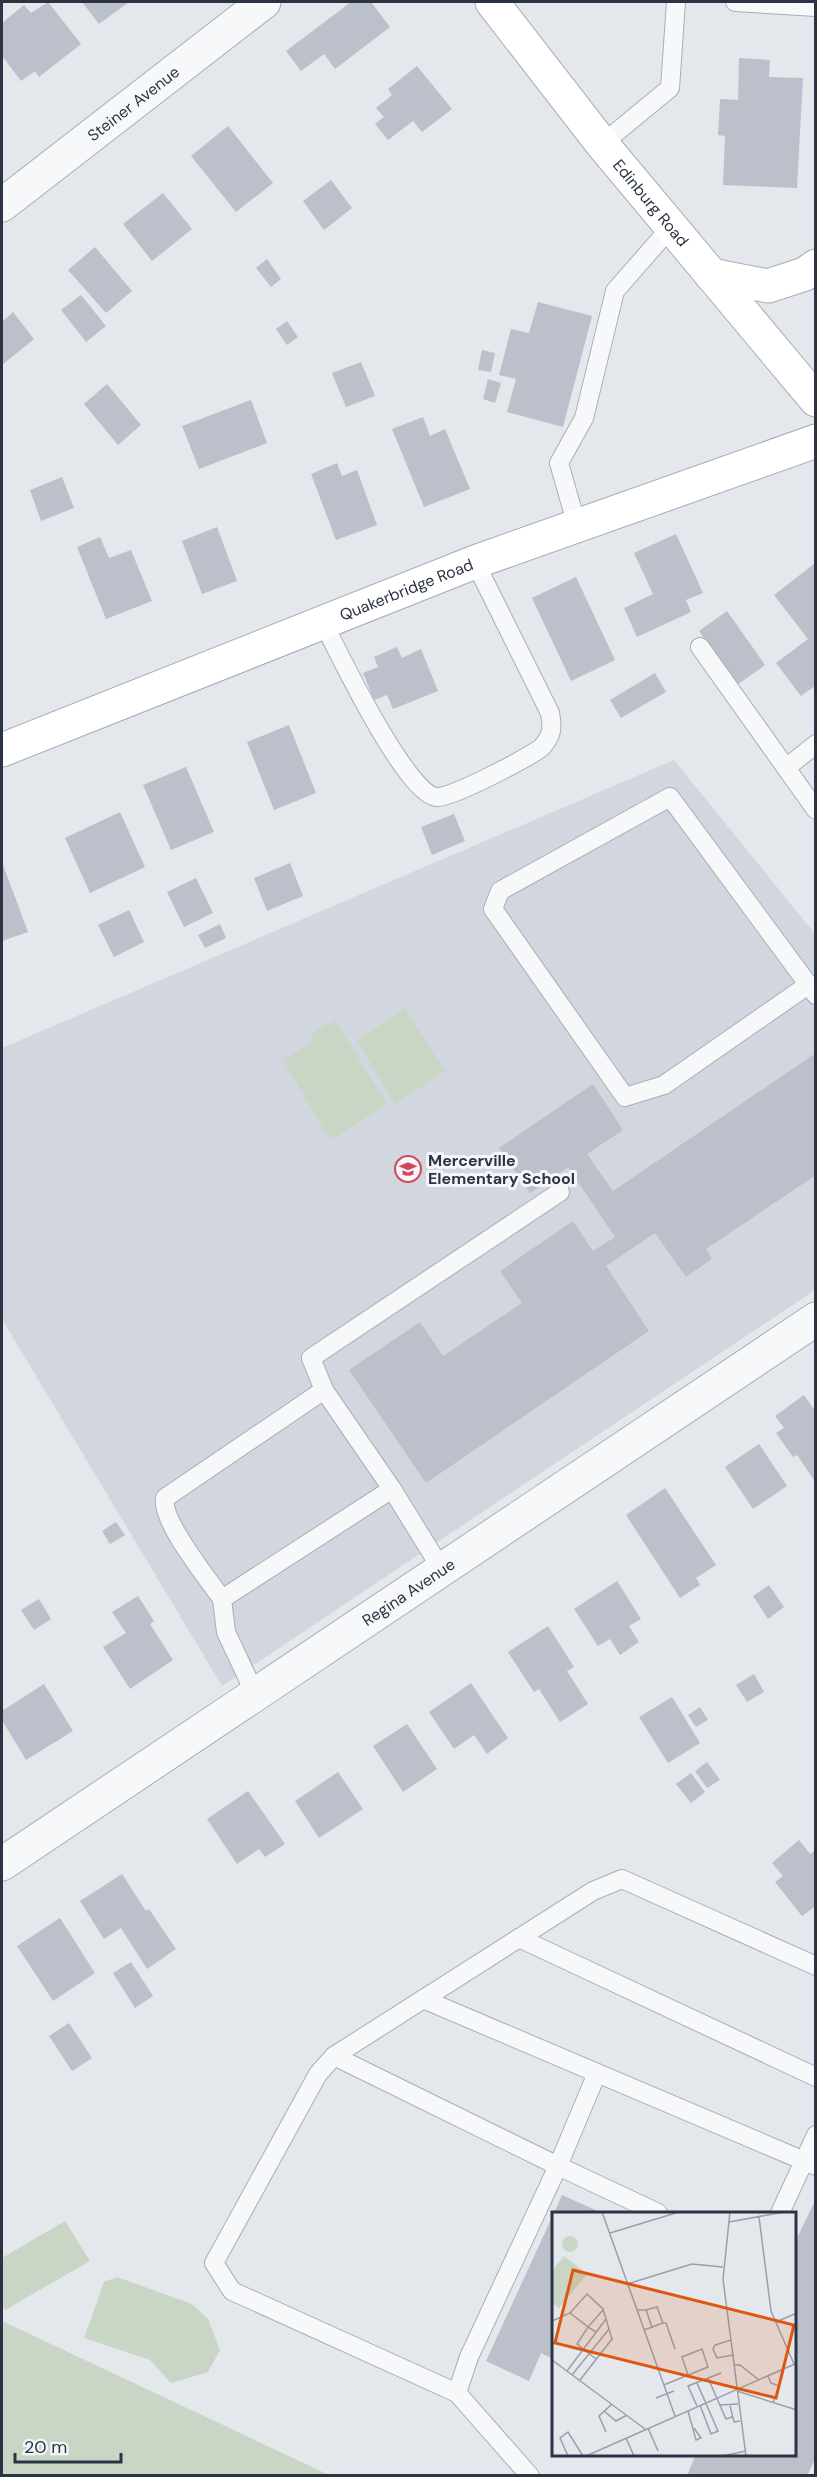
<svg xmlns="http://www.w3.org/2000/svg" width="817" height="2477" viewBox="0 0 817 2477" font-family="'DM Sans',sans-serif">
	<rect width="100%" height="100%" fill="#e4e7ec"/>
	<polygon fill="#d2d6de" points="674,760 815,934 815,1290 222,1686 2,1319 2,1048"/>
	<g fill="#c9d6c5">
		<polygon points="405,1008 445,1071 395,1104 357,1040"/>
		<polygon points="335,1020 387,1105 330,1140 283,1060 314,1041 311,1033"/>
		<polygon points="65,2221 90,2261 5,2310 2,2304 2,2258"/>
		<polygon points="117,2277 192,2304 208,2319 220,2350 208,2372 171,2383 150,2360 84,2338 104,2282"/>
		<polygon points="2,2321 329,2475 2,2475"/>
	</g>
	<g fill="#bbc0ca">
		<polygon points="48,2 81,44 39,77 35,71 21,81 2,56 2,23 24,5 31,13"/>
		<polygon points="82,2 129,2 99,24"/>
		<polygon points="351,2 371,2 390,27 335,69 324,54 301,71 286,51"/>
		<polygon points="739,58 770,60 769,77 803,78 797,188 723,185 725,136 718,135 720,99 738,100"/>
		<polygon points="417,66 452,109 422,132 413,121 388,140 375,124 384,117 376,108 392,95 388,89"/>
		<polygon points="228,126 273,183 236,212 191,156"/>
		<polygon points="331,180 352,208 324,230 303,201"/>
		<polygon points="163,193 192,229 152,261 123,224"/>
		<polygon points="95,247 132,291 106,313 68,270"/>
		<polygon points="267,259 281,279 271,287 256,268"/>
		<polygon points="81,295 106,326 86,342 61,310"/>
		<polygon points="538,302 592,316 563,427 507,412 516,379 499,375 511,329 529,333"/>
		<polygon points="13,312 34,339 2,365 2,322"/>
		<polygon points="287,321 298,337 287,345 276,329"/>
		<polygon points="482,350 495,353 491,372 478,370"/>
		<polygon points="361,362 375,396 346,407 332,373"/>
		<polygon points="488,379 501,383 495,403 483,399"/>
		<polygon points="107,384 141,425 118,445 84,404"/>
		<polygon points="251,400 267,443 199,469 182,426"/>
		<polygon points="423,417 430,436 445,429 470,489 424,507 392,429"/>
		<polygon points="337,463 342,476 357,470 377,525 336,540 311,474"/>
		<polygon points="62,477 74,508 41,521 30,490"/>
		<polygon points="217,527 237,581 202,594 182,541"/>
		<polygon points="676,534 703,593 686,600 691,612 637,637 624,608 653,594 634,553"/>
		<polygon points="100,537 109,558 131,550 152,601 106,619 77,547"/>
		<polygon points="814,564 816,685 801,696 776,663 808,639 774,595"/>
		<polygon points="576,577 615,660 571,681 532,598"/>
		<polygon points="727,611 765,665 737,685 699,631"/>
		<polygon points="397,647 402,658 421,649 438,691 393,709 387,695 374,700 363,673 378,667 374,657"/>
		<polygon points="655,673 666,692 621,718 610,700"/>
		<polygon points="289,725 316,793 274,810 247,742"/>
		<polygon points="186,767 214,832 171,850 143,785"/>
		<polygon points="120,812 145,867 90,893 65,838"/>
		<polygon points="454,814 465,841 432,855 421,827"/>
		<polygon points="2,862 28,932 2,941"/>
		<polygon points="290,863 303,896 267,911 254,878"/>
		<polygon points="196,878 213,913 184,927 167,892"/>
		<polygon points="129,910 144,942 114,957 98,925"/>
		<polygon points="220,924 226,938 205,948 198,935"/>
		<polygon points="816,1053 816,1175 706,1249 712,1259 686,1277 655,1233 606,1266 649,1331 426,1483 349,1370 420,1322 443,1356 522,1303 500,1271 573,1221 593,1251 615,1237 568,1167 530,1193 499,1148 593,1084 623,1130 587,1154 613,1191"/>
		<polygon points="804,1395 813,1408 816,1406 816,1483 797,1455 793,1457 776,1433 784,1428 775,1416"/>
		<polygon points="759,1444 787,1486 753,1509 725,1467"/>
		<polygon points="665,1488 716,1565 696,1578 700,1585 680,1598 626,1515"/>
		<polygon points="116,1522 125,1535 110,1544 102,1531"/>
		<polygon points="617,1581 641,1619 629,1626 639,1642 620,1655 610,1639 598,1646 574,1609"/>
		<polygon points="769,1585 784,1607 768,1619 753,1596"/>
		<polygon points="138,1596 154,1621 150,1624 173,1660 130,1689 103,1647 126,1633 112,1612"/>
		<polygon points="39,1599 51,1619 34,1630 21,1610"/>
		<polygon points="548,1626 574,1667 567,1671 588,1704 560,1722 539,1689 534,1692 508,1652"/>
		<polygon points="754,1674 764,1692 747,1702 736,1685"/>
		<polygon points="471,1683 508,1738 487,1754 474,1735 454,1749 429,1712"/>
		<polygon points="44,1684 73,1731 26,1760 2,1720 2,1711"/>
		<polygon points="672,1697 700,1743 668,1763 639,1717"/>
		<polygon points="700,1707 708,1720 696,1727 688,1715"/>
		<polygon points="407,1724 437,1769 403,1792 373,1746"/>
		<polygon points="707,1762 720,1780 707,1788 695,1771"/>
		<polygon points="338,1772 363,1809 319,1838 295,1801"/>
		<polygon points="691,1773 705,1792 691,1803 676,1784"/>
		<polygon points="248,1791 285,1844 265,1857 259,1849 237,1864 207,1819"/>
		<polygon points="799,1840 810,1854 816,1850 816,1906 802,1916 775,1882 783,1876 772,1863"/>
		<polygon points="122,1874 146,1911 149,1909 176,1949 147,1969 121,1928 104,1939 80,1901"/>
		<polygon points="60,1918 95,1973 53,2001 17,1946"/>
		<polygon points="131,1962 153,1996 135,2008 113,1973"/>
		<polygon points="69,2023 92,2058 72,2071 49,2036"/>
		<polygon points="562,2195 602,2213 554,2213"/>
		<polygon points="816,2199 816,2457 807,2476 687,2476 696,2454 794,2454 794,2244"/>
		<polygon points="553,2215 553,2359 541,2353 529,2381 486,2361"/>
	</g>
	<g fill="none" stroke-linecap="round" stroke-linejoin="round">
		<defs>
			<g id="lane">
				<polyline points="735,2 816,7"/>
				<polyline points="602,144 670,88 676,2"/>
				<polyline points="577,526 559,463 584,418 615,291 671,227"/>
				<path d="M 323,622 C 338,652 407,796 437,797 C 454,797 525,759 541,748 C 552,736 553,729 550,713 L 475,562"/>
				<polyline points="700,647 816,810"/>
				<polyline points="786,768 816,744"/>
				<polyline points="808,985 664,1085 625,1097 493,909 500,891 670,797 816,995"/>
				<polyline points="324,1390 311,1358 560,1192"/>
				<path d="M 222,1599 C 208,1579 160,1520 165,1498 L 324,1390 L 392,1489 L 442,1570"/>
				<polyline points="255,1694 226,1632 222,1599 392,1489"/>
				<polyline points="519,1938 816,2077"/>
				<polyline points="423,1999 816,2166"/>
				<polyline points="334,2056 558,2166 597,2073"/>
				<polyline points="780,2213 816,2135"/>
				<polyline points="457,2393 469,2357 558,2166 658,2213"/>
				<polyline points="530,2476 457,2393 232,2291 214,2263 318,2074 334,2056 593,1891 622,1879 816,1966"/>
			</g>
			<g id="street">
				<path id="s1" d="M 2,205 L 264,2"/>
				<path id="s2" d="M 2,1864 L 816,1319"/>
			</g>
			<g id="secondary">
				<path id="s3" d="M 492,2 L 602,144 L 816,400"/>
				<polyline points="711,275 768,286 805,274 816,266"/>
			</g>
			<g id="primary">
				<path id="s4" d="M 2,750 L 475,562 L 816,441"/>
			</g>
		</defs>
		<use href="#lane" stroke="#a9aeb7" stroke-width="20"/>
		<use href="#street" stroke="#a9aeb7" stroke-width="35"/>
		<use href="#secondary" stroke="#a9aeb7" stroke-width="35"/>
		<use href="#primary" stroke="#a3abb8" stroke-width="35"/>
		<use href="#lane" stroke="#f7f8fa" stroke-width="18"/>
		<use href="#street" stroke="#f7f8fa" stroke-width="33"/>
		<use href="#secondary" stroke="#fff" stroke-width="33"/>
		<use href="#primary" stroke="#fff" stroke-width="33"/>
	</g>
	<defs>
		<symbol id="school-ring" viewBox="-11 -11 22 22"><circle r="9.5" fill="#f4f6f9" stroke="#d1495b" stroke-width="1.5"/><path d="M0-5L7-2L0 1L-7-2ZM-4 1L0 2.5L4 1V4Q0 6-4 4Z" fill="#d1495b"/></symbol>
	</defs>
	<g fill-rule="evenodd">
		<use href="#school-ring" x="393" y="1154" width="30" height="30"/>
	</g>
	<g text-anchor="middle" stroke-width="6" stroke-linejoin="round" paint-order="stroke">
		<g font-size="16" fill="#2b3445" stroke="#f4f6f9">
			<text dy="6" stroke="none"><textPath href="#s1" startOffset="166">Steiner Avenue</textPath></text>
			<text dy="6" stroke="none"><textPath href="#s3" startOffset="256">Edinburg Road</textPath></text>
			<text dy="6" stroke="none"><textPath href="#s4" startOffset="435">Quakerbridge Road</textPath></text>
			<text dy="6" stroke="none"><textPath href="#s2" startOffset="489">Regina Avenue</textPath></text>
		</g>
		<g font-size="16" font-weight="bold" fill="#2b3445" stroke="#f4f6f9" text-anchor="start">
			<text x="428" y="1166">Mercerville<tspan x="428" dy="18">Elementary School</tspan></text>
		</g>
	</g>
	<g transform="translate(552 2212)">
		<rect width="244" height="244" fill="#e4e7ec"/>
		<path d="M10 32a8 8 0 1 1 16 0a8 8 0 1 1-16 0ZM 12,44 L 35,62 L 7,96 L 0,91 L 0,59 Z" fill="#c9d6c5"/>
		<path fill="none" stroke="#9a9fa9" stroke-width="1.5" d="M 50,0 L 123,204M 178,0 L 171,67 L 194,244M 207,5 L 219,99 L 242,152M 177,10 L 232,0M 58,21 L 127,0M 75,72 L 140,52 L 171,55M 85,98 L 94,98 L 100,115M 18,101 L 36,115 L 25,132 L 44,147M 0,109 L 18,101 L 35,82 L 51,97 L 60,127 L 28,168M 224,110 L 245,101M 111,111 L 114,111 L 123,137M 92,118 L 111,111 L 105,95 L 94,98M 44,120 L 36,115 L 51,98M 179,128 L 163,133 L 161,137 L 165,146 L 181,143M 0,148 L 93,217M 182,153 L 188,153 L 207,168M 15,159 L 54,107M 20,163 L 57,117M 216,164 L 219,171 L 227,174 L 221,191M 156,166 L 174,207 L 180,205M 145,171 L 166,219 L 159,222 L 148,193M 112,173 L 114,172 L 156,155 L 150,137 L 130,145 L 136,163M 185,179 L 245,198M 104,186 L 122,179M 168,193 L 186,192M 145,194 L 136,174 L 169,161M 178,194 L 182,210 L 188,209M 52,199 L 64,209 L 75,203M 136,199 L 144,228 L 149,226 L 142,216M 96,216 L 106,239M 54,220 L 47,204 L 60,192M 74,226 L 82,244M 16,244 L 8,226 L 16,220 L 31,244M 34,244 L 245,151M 170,244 L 194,239"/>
		<path fill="#df570f" fill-opacity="0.15" stroke="#df570f" stroke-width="3" d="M 21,58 L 242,113 L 224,186 L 3,131 Z"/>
		<rect width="244" height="244" fill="none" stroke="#2b3445" stroke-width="3"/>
	</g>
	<rect width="817" height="2477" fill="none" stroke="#2b3445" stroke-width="6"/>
	<path d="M15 2453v9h106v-9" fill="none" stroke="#2b3445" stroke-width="3"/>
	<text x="24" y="2453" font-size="18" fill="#2b3445" stroke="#f4f6f9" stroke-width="4.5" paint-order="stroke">20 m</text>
</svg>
